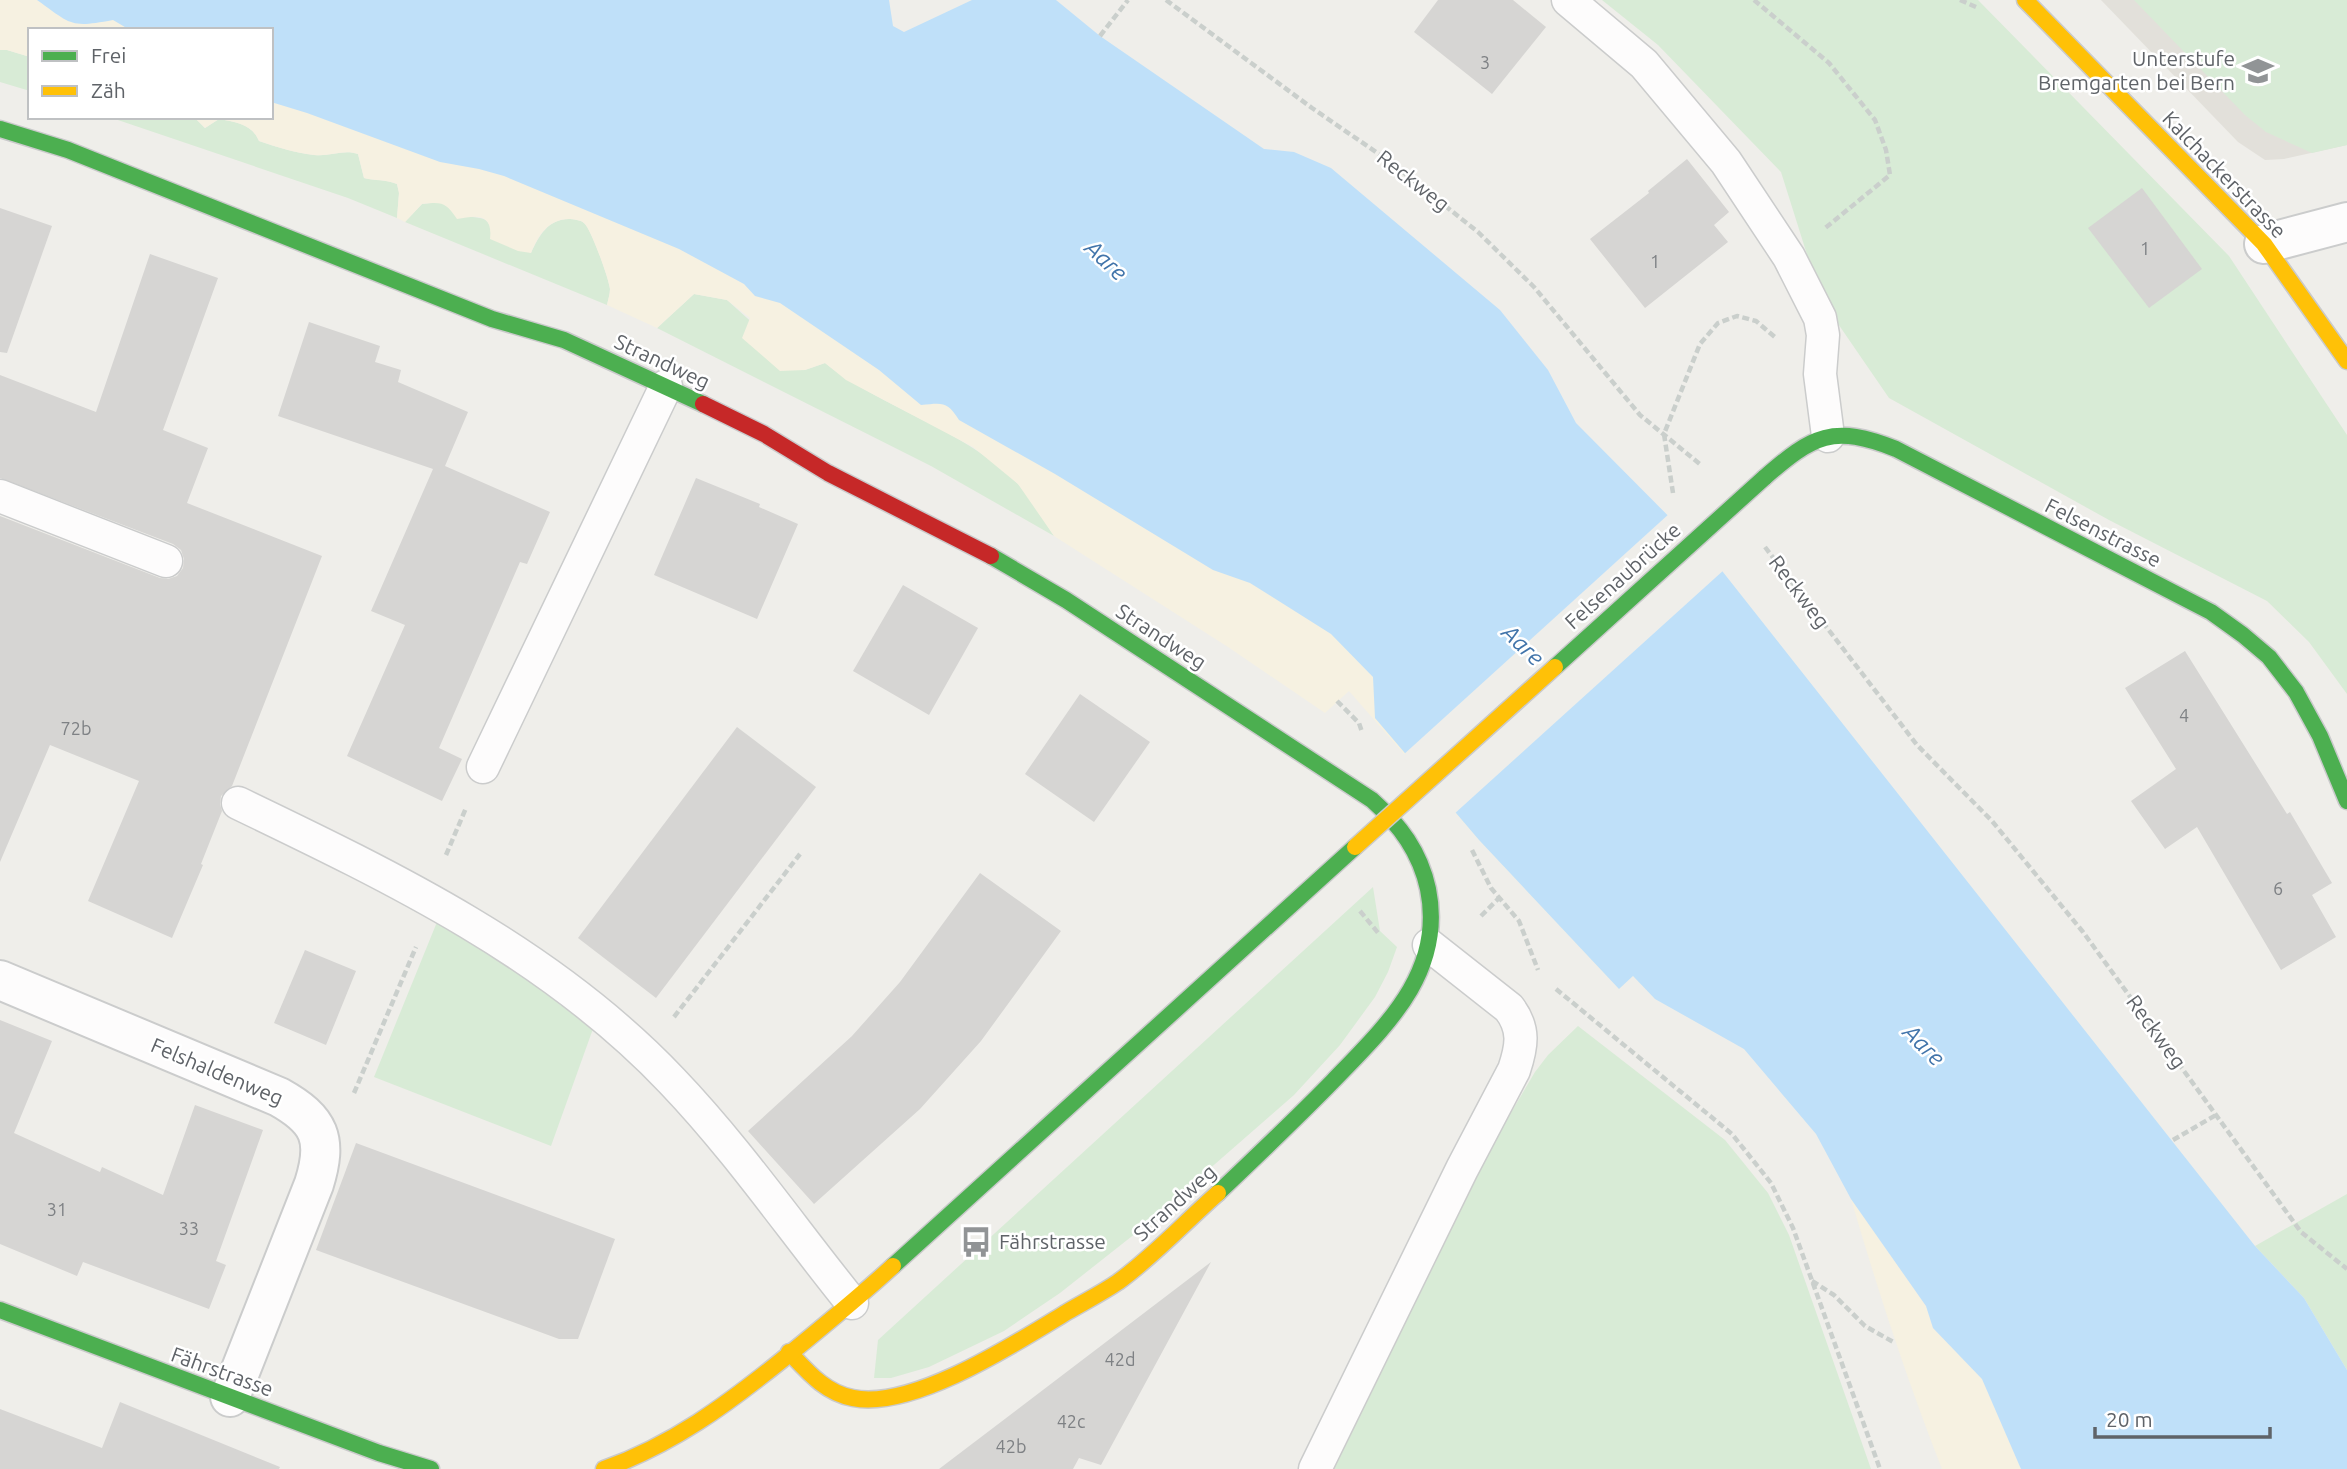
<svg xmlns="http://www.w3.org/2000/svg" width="2347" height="1469" viewBox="0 0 2347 1469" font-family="Ubuntu,sans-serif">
	<rect width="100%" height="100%" fill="#efeeea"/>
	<polygon fill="#e2e0da" points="2101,0 2347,0 2347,145 2284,159 2265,160 2238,142"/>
	<g fill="#d8ebd6">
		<polygon points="1602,0 1978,0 2229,256 2347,435 2347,694 2309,642 2267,601 2109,520 1889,398 1821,299 1781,172 1658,45"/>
		<polygon points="2134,0 2347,0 2347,145 2312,153 2266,132 2245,115"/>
		<polygon points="0,50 7,50 30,57 30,91 0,82"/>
		<path d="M 109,117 L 194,117 L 205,128 L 219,119 C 236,122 252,124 259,141 C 277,147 295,153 314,155 C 330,157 343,149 358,154 L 364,178 C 376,181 385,179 397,184 L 399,193 L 397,218 L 348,198 Z"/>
		<path d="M 440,202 C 448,207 458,213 467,216 C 478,219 486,215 491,228 L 531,253 C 539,236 548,219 569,219 C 573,219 581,220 584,223 C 591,228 609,279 610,289 C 610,294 608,300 607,305 L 405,222 L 422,204 Z"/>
		<path d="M 694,294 L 727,300 L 805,370 L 825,363 C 884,410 963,428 1017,483 C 1032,498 1043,519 1054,536 L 931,466 L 657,328 Z"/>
		<polygon points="1373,887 1380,931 1397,947 1388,972 1375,997 1340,1045 1294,1095 1136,1233 1060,1293 1004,1331 929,1367 891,1378 874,1378 878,1340"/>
		<polygon points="437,922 490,950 594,1026 551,1146 374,1077"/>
		<polygon points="1578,1026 1725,1140 1768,1193 1789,1235 1871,1469 1330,1469 1474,1175 1535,1072 1548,1055"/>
		<polygon points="2347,1194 2347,1370 2304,1298 2255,1246"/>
	</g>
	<g fill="#f6f1e1">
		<path d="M 0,0 L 315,0 L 1288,578 L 1655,999 L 1633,976 L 1619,989 L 1479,840 L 1349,691 L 1325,713 L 1228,647 L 1054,536 L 1018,484 L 973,447 L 846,380 L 825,363 L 805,370 L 780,371 L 742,338 L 750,318 L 727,300 L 694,294 L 657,328 L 607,305 C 608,300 610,294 610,289 C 609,279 591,229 584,223 C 581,220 573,219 569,219 C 548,219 538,236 531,253 L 518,251 L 490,239 C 493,213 477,215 457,219 C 445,202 443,202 422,204 L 405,222 L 397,218 L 399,193 L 397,184 C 385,179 376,181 364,178 L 358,154 C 343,149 330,157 314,155 C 295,153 277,147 259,141 C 252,124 236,122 219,119 L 205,128 L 194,117 L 271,117 L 271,30 L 30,30 L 30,57 L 7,50 L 0,50 Z"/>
		<path d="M 1851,1199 L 1926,1306 L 1933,1328 L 1982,1379 L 2021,1469 L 1942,1469 C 1907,1380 1878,1291 1851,1199 Z"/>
	</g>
	<path fill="#bfe0f9" d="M 37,0 L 889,0 L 893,26 L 904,32 L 972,0 L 1056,0 L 1100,36 L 1264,149 L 1294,152 L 1331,168 L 1500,310 L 1548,370 L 1576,423 L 1719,567 L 2255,1246 L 2304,1298 L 2347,1370 L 2347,1469 L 2021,1469 L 1982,1379 L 1933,1328 L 1926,1306 L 1851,1199 L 1816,1134 L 1744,1049 L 1655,999 L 1633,976 L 1619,989 L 1479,840 L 1375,718 L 1373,677 L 1331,634 L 1250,583 L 1213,570 L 1055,474 L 959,420 C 947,401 943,403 921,405 L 879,370 L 780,303 L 755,296 L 744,284 L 679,249 L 504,176 L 479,169 L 440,162 L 307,113 L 271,102 L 271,30 L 130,30 L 113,20 C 70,28 72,25 37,0 Z"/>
	<polygon fill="#efeeea" points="1670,513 1725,569 1453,815 1402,756"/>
	<g fill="#d6d5d3">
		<polygon points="1438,0 1513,0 1546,27 1492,94 1414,32"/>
		<polygon points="1687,159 1729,212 1714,225 1728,242 1645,308 1590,239 1649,193 1648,191"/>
		<polygon points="2142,188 2202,269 2149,308 2088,228"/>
		<polygon points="0,208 52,226 7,353 0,352"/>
		<polygon points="150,254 218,278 163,430 208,448 187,503 322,556 232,786 221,796 220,804 222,811 201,864 203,865 172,938 88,901 139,781 50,745 0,862 0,516 160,578 168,579 177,576 183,568 184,559 181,550 173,544 0,478 0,375 96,412"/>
		<polygon points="309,322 380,346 375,362 401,370 398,382 468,412 445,466 550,512 527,564 520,562 439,748 462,759 442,801 347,756 405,625 371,611 433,469 278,416"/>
		<polygon points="696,478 760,504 759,507 798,524 757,619 654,575"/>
		<polygon points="903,585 978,628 929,715 853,671"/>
		<polygon points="2185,651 2287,814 2290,812 2332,883 2312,895 2336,937 2281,970 2197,827 2165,849 2131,801 2176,769 2125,688"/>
		<polygon points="1080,694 1150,742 1094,822 1025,774"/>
		<polygon points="737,727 816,787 656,998 578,938"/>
		<polygon points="980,873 1061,931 981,1041 920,1109 814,1204 748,1131 852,1036 900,982"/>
		<polygon points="305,950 356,971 326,1045 274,1023"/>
		<polygon points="0,1020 52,1041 14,1133 100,1172 102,1167 163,1195 195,1105 263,1130 216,1261 226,1265 209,1309 83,1262 77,1276 0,1244"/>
		<polygon points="356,1143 615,1239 578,1339 559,1339 316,1250"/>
		<polygon points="1211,1262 1101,1465 1079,1458 1073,1469 939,1469"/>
		<polygon points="120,1402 280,1467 279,1469 0,1469 0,1409 102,1448"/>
	</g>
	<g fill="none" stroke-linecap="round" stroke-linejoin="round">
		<defs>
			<g id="lane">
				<polyline points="1568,0 1644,64 1726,162 1789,257 1820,318 1823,335 1820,374 1828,436"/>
				<polyline points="0,496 166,561"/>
				<polyline points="483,767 666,386"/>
				<path d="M 238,803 C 394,878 552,954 672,1081 C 738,1150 792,1229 852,1303"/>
				<path d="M 1315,1469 L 1462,1169 L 1514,1070 C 1522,1046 1525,1029 1509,1008 L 1429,945"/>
			</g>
			<g id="street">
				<polyline points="2264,244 2347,222"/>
				<path d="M 0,980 L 279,1097 C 320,1120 328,1139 314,1184 L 230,1397"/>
			</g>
			<g id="fast">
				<polyline points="0,129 68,150 492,319 564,340 703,404"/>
				<path d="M 1764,478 C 1813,435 1833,424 1896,449 L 2211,612 L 2243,635 L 2269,657 L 2296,692 L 2320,736 L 2347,801"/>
				<path d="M 991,556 L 1066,600 L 1372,800 C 1400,825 1420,852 1428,889 C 1445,972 1386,1026 1333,1081 C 1296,1119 1257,1156 1218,1193"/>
				<polyline points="893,1266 1355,847"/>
				<polyline points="0,1310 379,1453 431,1469"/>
			</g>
			<g id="slow">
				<polyline points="2025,0 2264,244 2347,361"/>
				<path d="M 789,1352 C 807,1371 825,1393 853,1398 C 913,1410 1016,1343 1067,1312 C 1084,1302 1102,1293 1118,1282 C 1154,1256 1185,1222 1218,1193"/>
				<path d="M 604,1469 C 672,1445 726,1405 782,1360 C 820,1329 857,1299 893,1266"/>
			</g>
			<polyline id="jam" points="703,404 764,434 828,473 991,556"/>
		</defs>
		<use href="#lane" stroke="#cbcccc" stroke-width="35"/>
		<use href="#street" stroke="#cbcccc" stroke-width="42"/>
		<use href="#fast" stroke="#cacacb" stroke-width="19"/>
		<use href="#slow" stroke="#cacacb" stroke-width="19"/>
		<use href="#jam" stroke="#cacacb" stroke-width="19"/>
		<g stroke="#cacfcc" stroke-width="4.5" stroke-dasharray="7 3.5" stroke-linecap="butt">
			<polyline points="1166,0 1312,108 1389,161 1478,232 1534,287 1640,415 1701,465"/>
			<polyline points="1754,0 1829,63 1875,120 1886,150 1890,175 1824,229"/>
			<polyline points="1960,0 1976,7"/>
			<polyline points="1100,36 1128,0"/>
			<polyline points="1673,493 1664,434 1700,344 1718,323 1737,316 1756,321 1776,338"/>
			<polyline points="1765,547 1917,745 1992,821 2083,932 2301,1232 2347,1269"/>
			<polyline points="1337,701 1359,723 1362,732"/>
			<polyline points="1472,850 1491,888 1519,921 1538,970"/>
			<polyline points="446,855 466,808"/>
			<polyline points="1360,911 1379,934"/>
			<polyline points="1481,916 1500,897"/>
			<polyline points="1556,989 1732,1134 1771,1183 1793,1228 1880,1469"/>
			<polyline points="674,1017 800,854"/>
			<polyline points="354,1093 416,947"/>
			<polyline points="2173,1140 2216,1115"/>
			<polyline points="1812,1281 1834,1295 1865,1326 1895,1343"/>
		</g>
		<use href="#lane" stroke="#fdfcfc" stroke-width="32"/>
		<use href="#street" stroke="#fdfcfc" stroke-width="38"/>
		<use href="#fast" stroke="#4caf50" stroke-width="16"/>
		<use href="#slow" stroke="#ffc107" stroke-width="16"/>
		<use href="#jam" stroke="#c62828" stroke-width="16"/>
		<defs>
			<polyline id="fast-bridge" points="1555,667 1764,478"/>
			<polyline id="slow-bridge" points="1355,847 1555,667"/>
		</defs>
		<use href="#fast-bridge" stroke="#cacacb" stroke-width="19" stroke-linecap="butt"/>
		<use href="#slow-bridge" stroke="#cacacb" stroke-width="19" stroke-linecap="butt"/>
		<use href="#fast-bridge" stroke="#4caf50" stroke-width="16"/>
		<use href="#slow-bridge" stroke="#ffc107" stroke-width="16"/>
	</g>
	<defs>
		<symbol id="school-bare" viewBox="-9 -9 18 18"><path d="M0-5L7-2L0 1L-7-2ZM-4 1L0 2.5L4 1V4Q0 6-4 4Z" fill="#919496" stroke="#fff" stroke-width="2.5" paint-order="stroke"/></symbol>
		<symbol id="bus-bare" viewBox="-9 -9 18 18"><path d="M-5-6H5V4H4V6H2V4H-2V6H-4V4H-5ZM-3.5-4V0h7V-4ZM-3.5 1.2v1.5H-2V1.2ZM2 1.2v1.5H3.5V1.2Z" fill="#919496" stroke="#fff" stroke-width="2.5" paint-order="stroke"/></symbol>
	</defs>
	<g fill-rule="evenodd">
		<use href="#school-bare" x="2236" y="49" width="44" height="44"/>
		<use href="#bus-bare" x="954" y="1220" width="44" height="44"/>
	</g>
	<g text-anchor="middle" stroke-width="5" stroke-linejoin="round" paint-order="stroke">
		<g font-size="18" fill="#7e8184">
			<text x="1485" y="69">3</text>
			<text x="2145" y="255">1</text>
			<text x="1655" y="268">1</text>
			<text x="2184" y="722">4</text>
			<text x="76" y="735">72b</text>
			<text x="2278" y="895">6</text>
			<text x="57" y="1216">31</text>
			<text x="189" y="1235">33</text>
			<text x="1120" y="1366">42d</text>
			<text x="1071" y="1428">42c</text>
			<text x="1011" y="1453">42b</text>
		</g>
		<g font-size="21" fill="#5f6368" stroke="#fff" text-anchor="end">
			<text x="2235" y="66">Unterstufe<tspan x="2235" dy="24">Bremgarten bei Bern</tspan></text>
			<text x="999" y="1249" text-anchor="start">Fährstrasse</text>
		</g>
		<g font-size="21" fill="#5f6368" stroke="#fff">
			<text transform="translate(2224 175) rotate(46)" y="7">Kalchackerstrasse</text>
			<text transform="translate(1413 181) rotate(38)" y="7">Reckweg</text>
			<text transform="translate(662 362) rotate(25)" y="7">Strandweg</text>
			<text transform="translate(2103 533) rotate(27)" y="7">Felsenstrasse</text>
			<text transform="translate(1623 576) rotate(-42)" y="7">Felsenaubrücke</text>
			<text transform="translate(1799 592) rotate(53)" y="7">Reckweg</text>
			<text transform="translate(1161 637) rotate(33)" y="7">Strandweg</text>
			<text transform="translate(2156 1032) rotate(54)" y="7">Reckweg</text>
			<text transform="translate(217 1072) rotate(23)" y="7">Felshaldenweg</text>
			<text transform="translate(1175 1203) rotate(-42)" y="7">Strandweg</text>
			<text transform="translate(222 1372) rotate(20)" y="7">Fährstrasse</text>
		</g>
		<g font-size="23" font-style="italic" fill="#4174aa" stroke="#fff">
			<text transform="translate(1106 260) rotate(43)" y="8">Aare</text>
			<text transform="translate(1523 645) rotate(44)" y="8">Aare</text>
			<text transform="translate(1924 1045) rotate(45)" y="8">Aare</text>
		</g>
	</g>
	<rect x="28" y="28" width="245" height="91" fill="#ffffff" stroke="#bfc1c3" stroke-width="2"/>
	<rect x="42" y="51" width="35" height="10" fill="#4caf50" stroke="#bfc1c3" stroke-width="2"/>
	<text x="91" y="63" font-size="21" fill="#5f6368">Frei</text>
	<rect x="42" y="86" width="35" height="10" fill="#ffc107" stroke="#bfc1c3" stroke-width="2"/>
	<text x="91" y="98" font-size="21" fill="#5f6368">Zäh</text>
	<path d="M2095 1427v10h175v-10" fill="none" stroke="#5f6368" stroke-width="3.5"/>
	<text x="2106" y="1427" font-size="21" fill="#5f6368" stroke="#ffffff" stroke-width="5" paint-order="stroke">20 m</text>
</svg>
